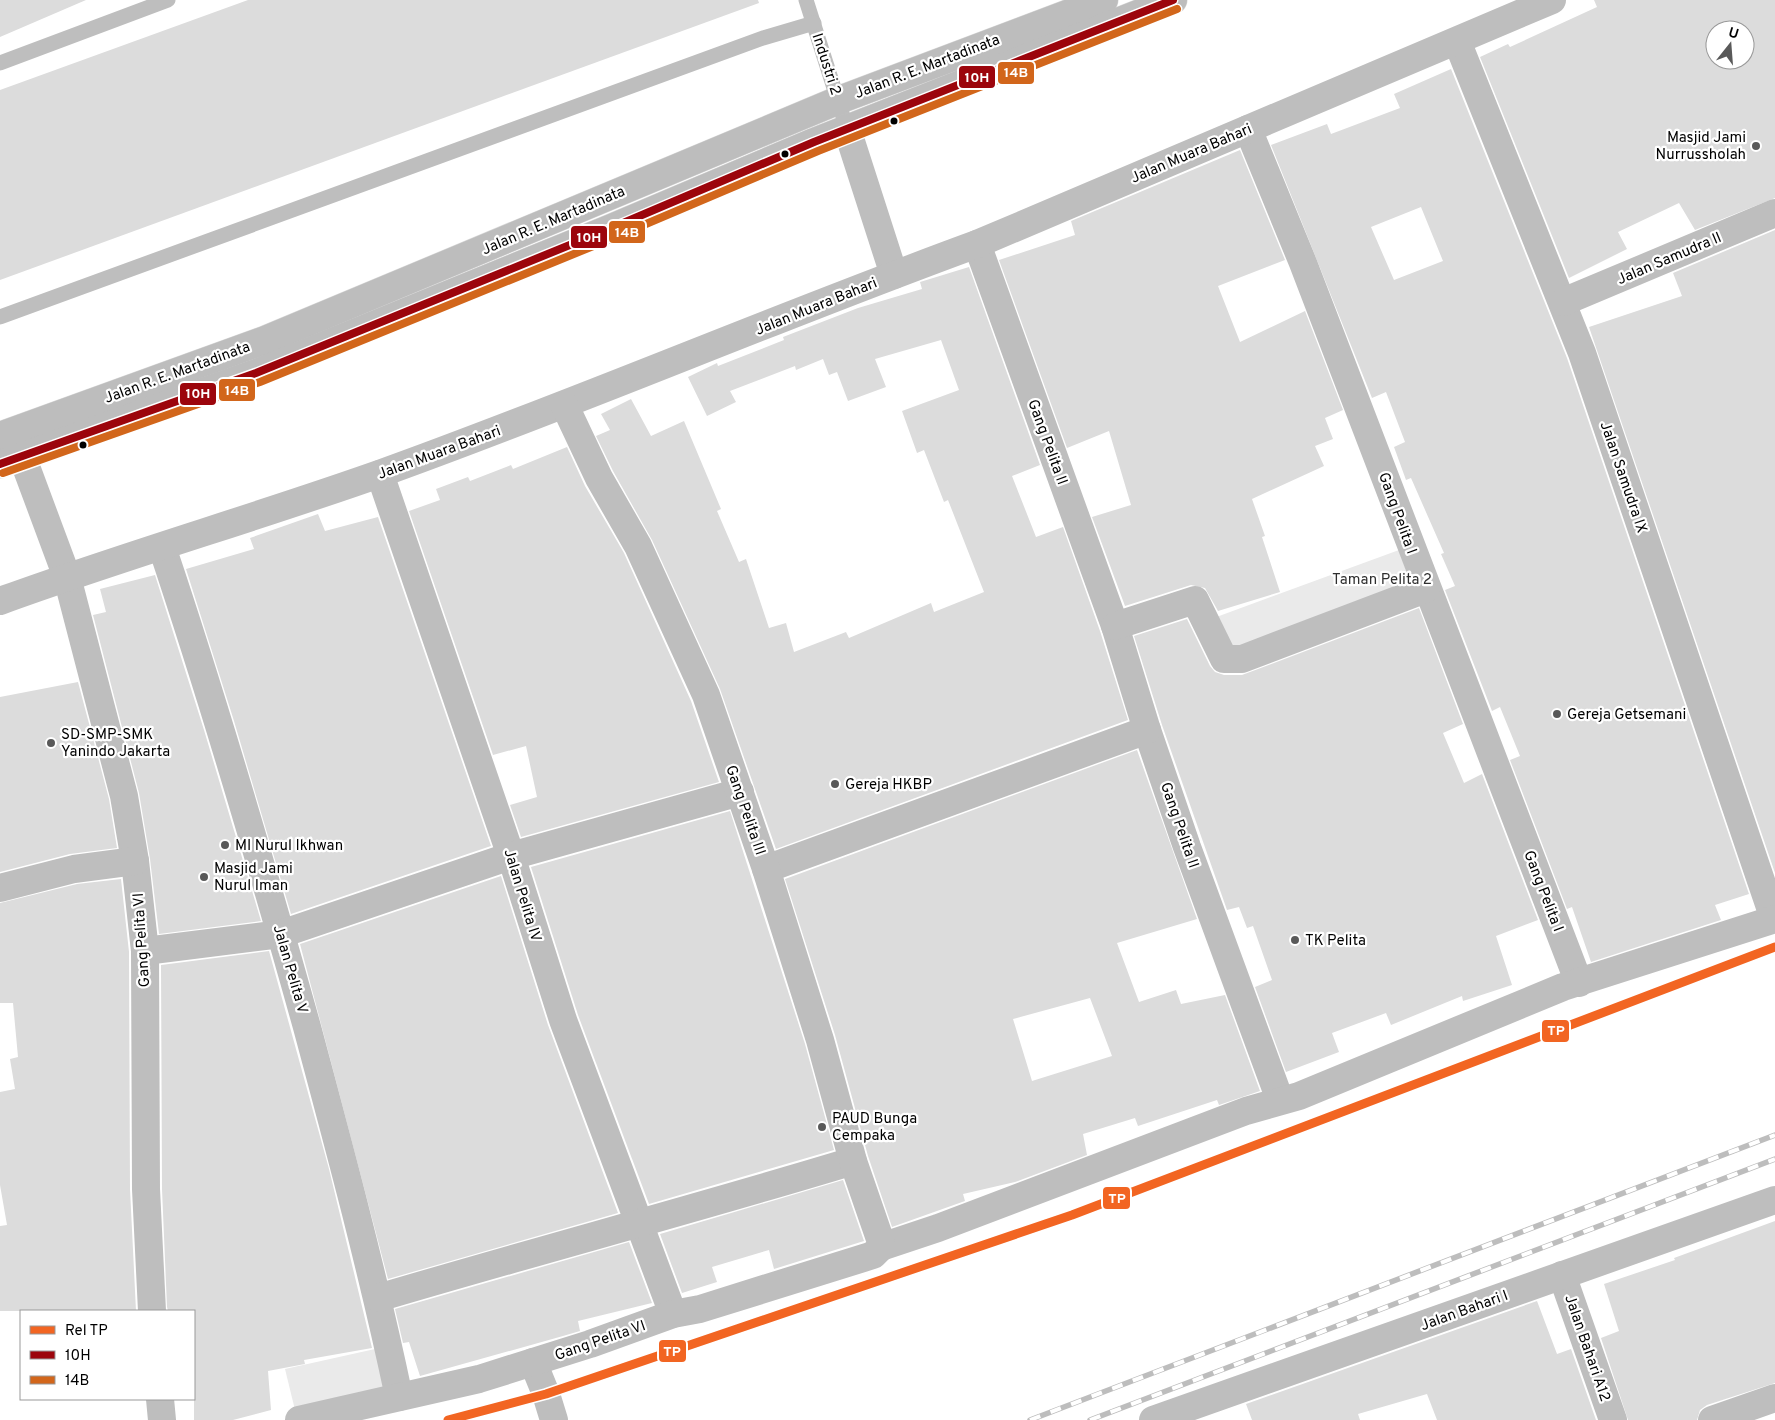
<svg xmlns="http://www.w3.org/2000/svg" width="1775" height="1420" viewBox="0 0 1775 1420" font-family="Overpass,sans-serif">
	<rect width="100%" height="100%" fill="#fff"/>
	<g fill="#eaeaea">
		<polygon points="1399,550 1413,590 1228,656 1211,619"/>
		<polygon points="384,1347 393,1389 295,1410 285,1369"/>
	</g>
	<g fill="#dcdcdc" fill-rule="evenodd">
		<polygon points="0,0 86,0 0,37"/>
		<polygon points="248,0 758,0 759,3 0,280 0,90"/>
		<path d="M 1594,0 L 1775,0 L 1775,198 L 1695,230 L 1679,203 L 1618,232 L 1627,249 L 1569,278 L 1480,57 L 1508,44 L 1510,47 L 1597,7 ZM 1715,30 L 1745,30 L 1745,60 L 1715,60 Z"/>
		<path d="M 1451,69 L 1567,358 L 1749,894 L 1715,905 L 1721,920 L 1591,962 L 1572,907 L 1567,909 L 1510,760 L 1520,756 L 1500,707 L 1492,711 L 1445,590 L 1455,586 L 1441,554 L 1444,553 L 1411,478 L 1406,480 L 1394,447 L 1405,442 L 1386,392 L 1372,398 L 1271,145 L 1327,124 L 1331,134 L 1400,108 L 1394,94 ZM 1421,207 L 1443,261 L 1394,280 L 1371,227 Z"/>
		<polygon points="1240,150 1285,260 1218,286 1240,342 1305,311 1343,410 1325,418 1333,439 1315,446 1324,466 1252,499 1265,536 1262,537 1280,592 1218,611 1205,588 1191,585 1125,606 1092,517 1131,505 1109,431 1067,448 999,260 1075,235 1071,221"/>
		<polygon points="1775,230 1775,873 1589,327 1682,296 1673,273"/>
		<polygon points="969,267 1040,465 1012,476 1036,537 1063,527 1100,631 1128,720 776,849 720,689 652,540 613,471 596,436 610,430 601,414 631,399 651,436 684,421 721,509 717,511 739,562 746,559 769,628 786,623 794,652 846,632 849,638 931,603 934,612 984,592 948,500 944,502 924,450 917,453 902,411 959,390 941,340 875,359 886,387 848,401 837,372 829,375 823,359 796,370 795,366 730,391 736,402 707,416 688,377 717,363 718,366 784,340 783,337 858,308 922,289 920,282"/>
		<polygon points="567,447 585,486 624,553 691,701 719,782 521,837 510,805 537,797 526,746 493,755 409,511 440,500 436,489 468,477 470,481 511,465 513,469"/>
		<polygon points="318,514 325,531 378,517 491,846 291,914 234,721 186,569 254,549 250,538"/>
		<polygon points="155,575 204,730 261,921 159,934 150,859 139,793 93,615 106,612 100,589"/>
		<polygon points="1419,608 1463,724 1443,733 1464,783 1482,774 1538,920 1496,936 1512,985 1463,1001 1462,996 1391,1025 1386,1013 1332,1033 1339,1052 1286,1072 1255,987 1272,980 1253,926 1247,928 1239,907 1227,910 1162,725 1134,636 1187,619 1210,666 1215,672 1224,675 1242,675"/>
		<polygon points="78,682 109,799 117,848 70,854 0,872 0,697"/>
		<path d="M 1137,750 L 1197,919 L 1117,943 L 1139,1002 L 1176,990 L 1181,1004 L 1225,995 L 1260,1091 L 1219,1105 L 1217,1100 L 1138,1126 L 1135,1118 L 1083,1134 L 1087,1155 L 1015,1182 L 963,1194 L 965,1201 L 892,1227 L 868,1156 L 835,1035 L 785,879 ZM 1090,998 L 1112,1056 L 1032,1081 L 1013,1019 Z"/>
		<polygon points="730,811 805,1044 834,1150 649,1204 578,1015 531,867"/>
		<polygon points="501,876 548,1025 618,1213 388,1279 300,944"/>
		<polygon points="121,879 129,952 130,1189 136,1311 0,1311 0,1226 7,1225 0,1185 0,1092 15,1089 10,1059 18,1057 13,1003 0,1003 0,903 77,884"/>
		<polygon points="269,951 329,1169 372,1348 304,1360 305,1364 268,1371 271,1410 233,1420 194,1420 194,1311 168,1311 167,1307 162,1189 161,965"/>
		<polygon points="843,1180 864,1241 774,1269 769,1250 712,1267 717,1282 682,1293 660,1234"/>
		<polygon points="1775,1221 1775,1383 1707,1405 1700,1410 1697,1420 1628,1420 1601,1338 1619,1331 1604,1284 1675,1260 1674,1258"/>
		<polygon points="629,1242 652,1303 578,1321 580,1331 563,1336 420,1376 409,1342 403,1343 395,1309"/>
		<polygon points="1537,1301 1557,1354 1571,1349 1596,1420 1437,1420 1427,1394 1358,1414 1360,1420 1252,1420 1246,1404"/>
	</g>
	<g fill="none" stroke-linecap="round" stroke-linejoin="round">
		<defs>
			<g id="highway">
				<polyline points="0,436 265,340 839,100 1104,0"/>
				<polyline points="0,464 256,373 609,229 814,142 1173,0"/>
			</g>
		</defs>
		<use href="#highway" stroke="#dbdbdb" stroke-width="29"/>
		<g stroke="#bebebe" stroke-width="15">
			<polyline points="806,0 847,129"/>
			<polyline points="0,63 168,0"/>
			<polyline points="0,317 763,38 814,23"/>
		</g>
		<g stroke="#bebebe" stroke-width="28">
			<polyline points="1457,41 1582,353 1774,919"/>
			<polyline points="847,129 894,275"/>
			<polyline points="1248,129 1303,263 1579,983"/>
			<polyline points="977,244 1115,626 1147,730 1187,847 1280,1100"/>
			<polyline points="1563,302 1775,213"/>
			<polyline points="22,456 67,577 124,796 135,861 145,951 146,1189 152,1311"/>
			<polyline points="380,474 511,856 563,1020 673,1314"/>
			<path d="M 162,547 C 215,705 262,866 307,1027 C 340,1150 373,1273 399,1397"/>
			<path d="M 0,601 C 126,555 255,518 382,473 C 582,401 777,317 977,244 L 1552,0"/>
			<polyline points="1115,626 1195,600 1224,659 1242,659 1426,589"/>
			<polyline points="766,869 1147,730"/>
			<polyline points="0,888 74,869 135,861"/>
			<polyline points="145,951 281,934 511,856 740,792"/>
			<polyline points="881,1247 938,1228 1246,1111 1299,1096 1563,987 1775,919"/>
			<polyline points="1562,1275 1613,1420"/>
			<path d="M 378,1298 C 536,1251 695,1209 853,1161"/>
			<polyline points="533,1362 546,1394 554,1420"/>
			<polyline points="160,1399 162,1420"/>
			<polyline points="299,1420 479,1379 590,1344 673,1314 700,1309 873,1255 881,1247 881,1242 853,1161 820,1040 766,869 706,695 638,546 599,478 565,406"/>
			<polyline points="1153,1420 1775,1200"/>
			<polyline points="1712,1420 1775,1398"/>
		</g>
		<use href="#highway" stroke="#bdbdbd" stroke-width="28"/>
		<defs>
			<g id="rail">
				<polyline points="1030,1420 1775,1135"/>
				<polyline points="1090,1420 1775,1159"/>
			</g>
		</defs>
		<use href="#rail" stroke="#bdbdbd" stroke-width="5.5"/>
		<use href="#rail" stroke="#fff" stroke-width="4" stroke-dasharray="11" stroke-linecap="butt"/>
		<defs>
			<polyline id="bus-1" points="0,464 256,373 609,229 814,142 1173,0"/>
			<polyline id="bus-2" points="3,473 260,382 613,238 818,151 1177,9"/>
		</defs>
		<use href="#bus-1" stroke="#fff" stroke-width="11"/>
		<use href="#bus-2" stroke="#fff" stroke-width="11"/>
		<use href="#bus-1" stroke="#9c050c" stroke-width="8"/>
		<use href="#bus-2" stroke="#d2661b" stroke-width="8"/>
		<defs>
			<polyline id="rail-1" points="448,1420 546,1394 1072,1215 1775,947"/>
		</defs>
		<use href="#rail-1" stroke="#fff" stroke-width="12"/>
		<use href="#rail-1" stroke="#f26522" stroke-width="9"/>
	</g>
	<g fill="#000" stroke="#fff" stroke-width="2">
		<circle cx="894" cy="121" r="4.5"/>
		<circle cx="785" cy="154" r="4.5"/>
		<circle cx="83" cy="445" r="4.5"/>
	</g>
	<g fill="#595959" stroke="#fff" stroke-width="2">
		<circle cx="1756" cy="146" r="5"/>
		<circle cx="1557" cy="714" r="5"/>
		<circle cx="51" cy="743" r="5"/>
		<circle cx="835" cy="784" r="5"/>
		<circle cx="225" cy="845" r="5"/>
		<circle cx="204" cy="877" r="5"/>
		<circle cx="1295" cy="940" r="5"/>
		<circle cx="822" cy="1127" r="5"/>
	</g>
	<g text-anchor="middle" stroke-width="4.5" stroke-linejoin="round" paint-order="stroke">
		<g font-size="15" fill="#000" stroke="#fff">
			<text transform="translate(827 64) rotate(72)" y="5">Industri 2</text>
			<text transform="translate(927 66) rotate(-21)" y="5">Jalan R. E. Martadinata</text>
			<text transform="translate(1191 153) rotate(-23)" y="5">Jalan Muara Bahari</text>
			<text transform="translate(553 220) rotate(-23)" y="5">Jalan R. E. Martadinata</text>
			<text transform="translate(1669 258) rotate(-23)" y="5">Jalan Samudra II</text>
			<text transform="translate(816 306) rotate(-22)" y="5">Jalan Muara Bahari</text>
			<text transform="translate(177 372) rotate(-20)" y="5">Jalan R. E. Martadinata</text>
			<text transform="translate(1048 442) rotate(70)" y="5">Gang Pelita II</text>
			<text transform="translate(439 452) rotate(-20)" y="5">Jalan Muara Bahari</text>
			<text transform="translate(1624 477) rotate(71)" y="5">Jalan Samudra IX</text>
			<text transform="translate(1398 513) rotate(70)" y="5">Gang Pelita I</text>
			<text transform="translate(746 810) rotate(71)" y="5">Gang Pelita III</text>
			<text transform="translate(1180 825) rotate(71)" y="5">Gang Pelita II</text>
			<text transform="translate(1544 891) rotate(69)" y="5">Gang Pelita I</text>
			<text transform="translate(523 895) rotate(73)" y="5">Jalan Pelita IV</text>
			<text transform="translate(141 940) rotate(-94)" y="5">Gang Pelita VI</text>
			<text transform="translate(291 969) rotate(74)" y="5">Jalan Pelita V</text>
			<text transform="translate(1464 1310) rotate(-20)" y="5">Jalan Bahari I</text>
			<text transform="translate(600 1340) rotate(-19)" y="5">Gang Pelita VI</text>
			<text transform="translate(1588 1348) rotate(71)" y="5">Jalan Bahari A12</text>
		</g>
		<g font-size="15" fill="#000" stroke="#fff" text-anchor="start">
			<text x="1746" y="142" text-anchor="end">Masjid Jami<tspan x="1746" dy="17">Nurrussholah</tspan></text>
			<text x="1567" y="719">Gereja Getsemani</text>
			<text x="61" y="739">SD-SMP-SMK<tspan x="61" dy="17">Yanindo Jakarta</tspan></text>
			<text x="845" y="789">Gereja HKBP</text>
			<text x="235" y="850">MI Nurul Ikhwan</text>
			<text x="214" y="873">Masjid Jami<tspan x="214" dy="17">Nurul Iman</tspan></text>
			<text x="1305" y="945">TK Pelita</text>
			<text x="832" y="1123">PAUD Bunga<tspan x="832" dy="17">Cempaka</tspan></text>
		</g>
		<g font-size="15" fill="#2f2f2f" stroke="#fff">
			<text x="1382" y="584">Taman Pelita 2</text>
		</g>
	</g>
	<g stroke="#fff" stroke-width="2">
		<rect x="997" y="61" width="38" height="24" rx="5" fill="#d2661b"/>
		<rect x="958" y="65" width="38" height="24" rx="5" fill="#9c050c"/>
		<rect x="608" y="220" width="38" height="24" rx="5" fill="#d2661b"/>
		<rect x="570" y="225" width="38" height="24" rx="5" fill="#9c050c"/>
		<rect x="218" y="378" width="38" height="24" rx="5" fill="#d2661b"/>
		<rect x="179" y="382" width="38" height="24" rx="5" fill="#9c050c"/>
		<rect x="1541" y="1019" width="29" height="24" rx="5" fill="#f26522"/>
		<rect x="1102" y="1186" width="29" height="24" rx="5" fill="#f26522"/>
		<rect x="658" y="1339" width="29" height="24" rx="5" fill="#f26522"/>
	</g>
	<g font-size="14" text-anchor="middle" font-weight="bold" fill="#fff">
		<text x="1016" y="77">14B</text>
		<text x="977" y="82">10H</text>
		<text x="627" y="237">14B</text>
		<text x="589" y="242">10H</text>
		<text x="237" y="395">14B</text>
		<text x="198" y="398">10H</text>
		<text x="1556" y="1035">TP</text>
		<text x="1117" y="1203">TP</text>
		<text x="672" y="1356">TP</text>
	</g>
	<rect x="20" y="1310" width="175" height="90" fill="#ffffff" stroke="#999999"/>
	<rect x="30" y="1326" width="25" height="8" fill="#f26522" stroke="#999999"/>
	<text x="65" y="1335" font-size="15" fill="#000000">Rel TP</text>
	<rect x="30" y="1351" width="25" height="8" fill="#9c050c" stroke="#999999"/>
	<text x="65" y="1360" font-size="15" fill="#000000">10H</text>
	<rect x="30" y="1376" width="25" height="8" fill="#d2661b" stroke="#999999"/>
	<text x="65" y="1385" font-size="15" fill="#000000">14B</text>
	<g transform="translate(1730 45) rotate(17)"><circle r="24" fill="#ffffff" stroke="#999999"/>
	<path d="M0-4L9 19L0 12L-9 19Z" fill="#595959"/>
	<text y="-8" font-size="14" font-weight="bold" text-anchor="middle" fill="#000000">U</text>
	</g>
</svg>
